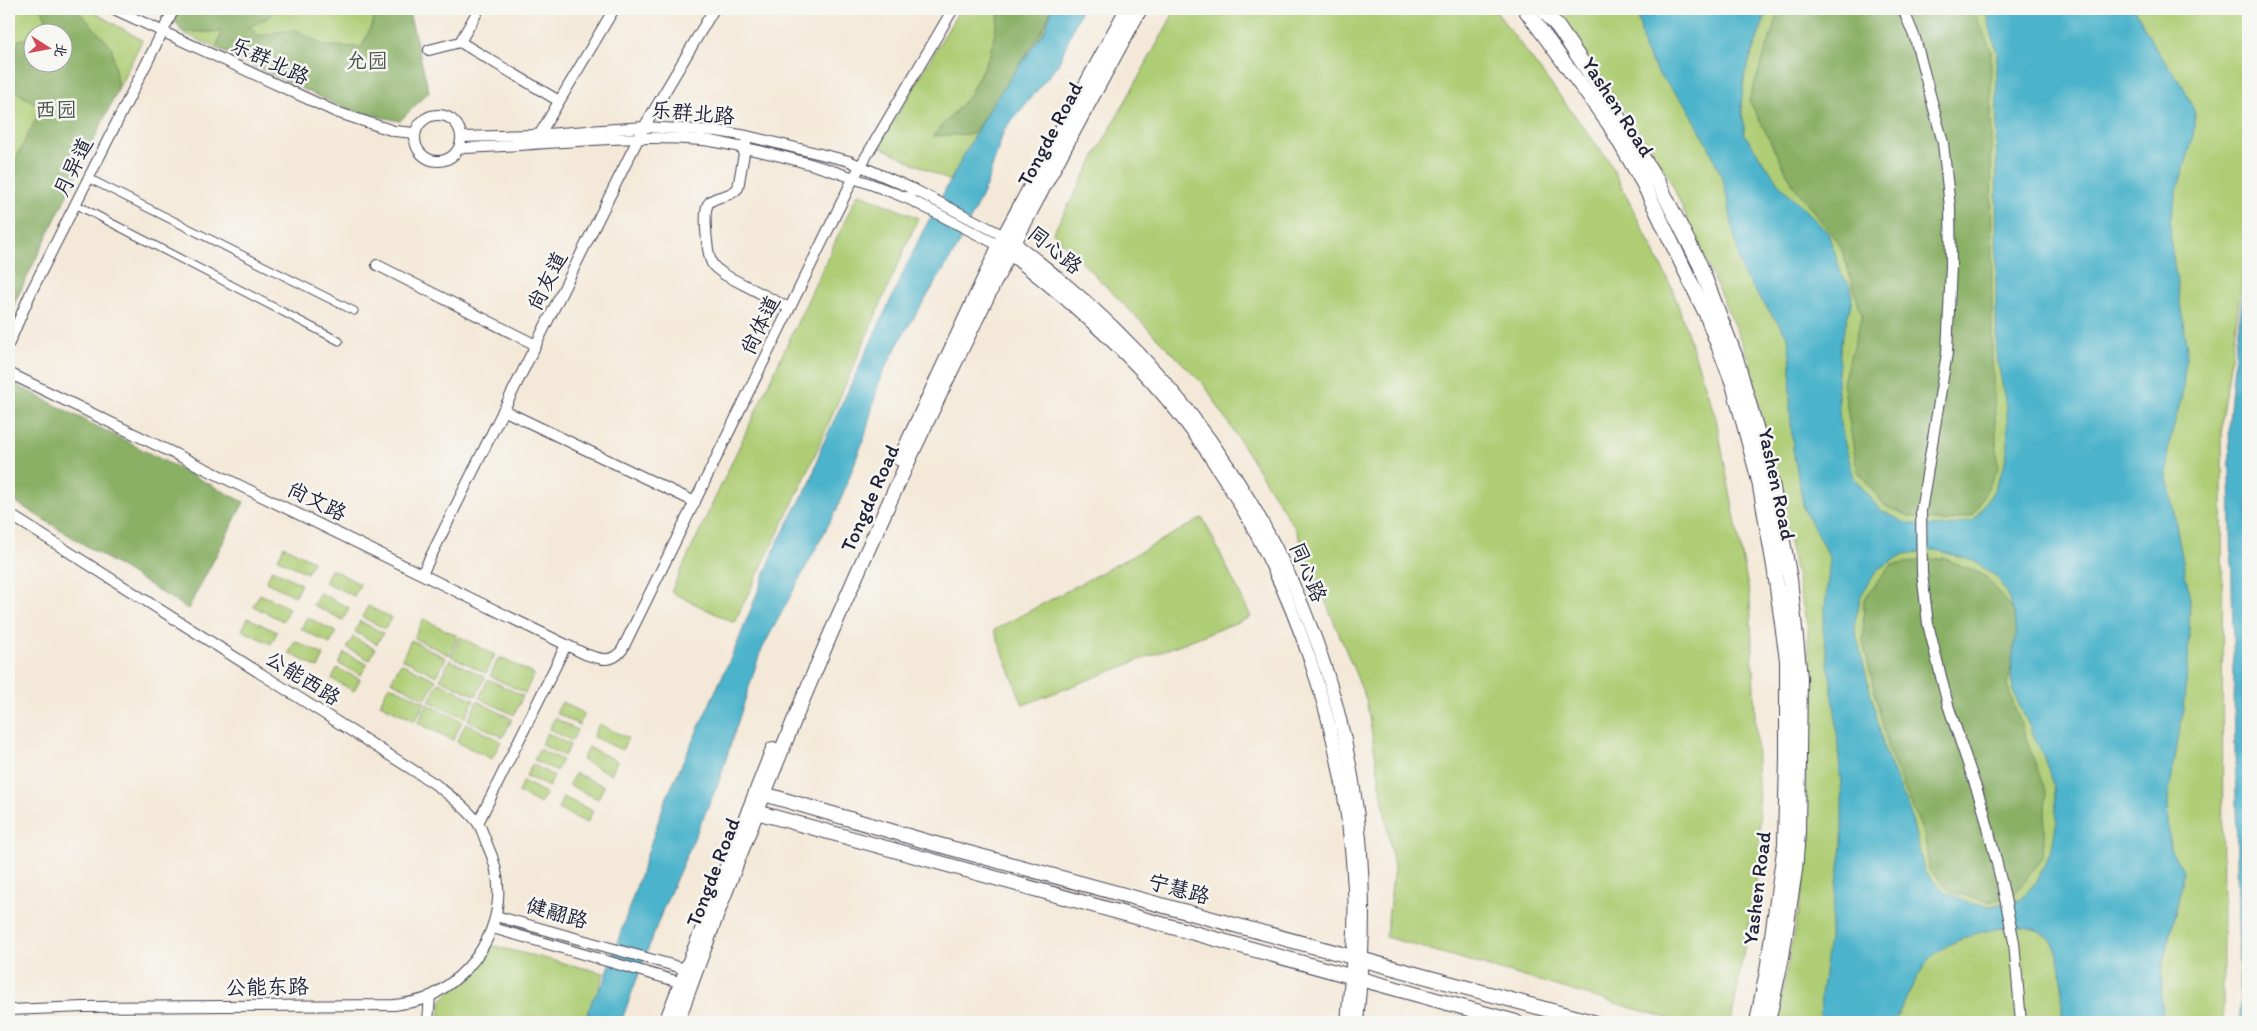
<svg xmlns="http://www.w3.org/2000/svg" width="2257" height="1031" viewBox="0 0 2257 1031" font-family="Itim,'LXGW WenKai TC',sans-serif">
	<rect width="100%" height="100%" fill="#f6f6f2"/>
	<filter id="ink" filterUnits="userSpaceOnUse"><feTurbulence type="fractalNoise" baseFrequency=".02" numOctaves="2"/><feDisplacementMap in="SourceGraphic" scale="10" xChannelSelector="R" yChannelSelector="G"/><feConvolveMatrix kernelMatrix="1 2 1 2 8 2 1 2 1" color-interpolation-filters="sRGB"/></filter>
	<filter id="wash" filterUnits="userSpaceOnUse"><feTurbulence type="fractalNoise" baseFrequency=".0096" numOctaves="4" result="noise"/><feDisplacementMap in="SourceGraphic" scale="20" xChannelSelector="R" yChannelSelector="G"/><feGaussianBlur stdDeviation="1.12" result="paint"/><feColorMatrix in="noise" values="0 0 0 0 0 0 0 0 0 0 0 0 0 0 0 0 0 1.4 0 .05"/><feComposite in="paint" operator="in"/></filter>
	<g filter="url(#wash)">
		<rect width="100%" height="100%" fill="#f4e9d8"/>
		<g fill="#aecd75" stroke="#687858" fill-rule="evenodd">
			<path d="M 9,9 L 88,9 L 142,40 L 9,314 ZM 32,32 L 62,32 L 62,62 L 32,62 Z"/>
			<polygon points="180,9 408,9 429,92 400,121 346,109 182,32 174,19"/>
			<polygon points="960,9 1054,9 1045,30 950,181 879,146"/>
			<polygon points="1176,9 1494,9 1609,161 1673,290 1716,418 1750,598 1761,854 1731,1022 1681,1022 1386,937 1394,868 1366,699 1295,528 1205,386 1053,233"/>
			<polygon points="1555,9 2248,9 2248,239 2222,421 2223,1022 1776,1022 1804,881 1808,629 1749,359 1668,175"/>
			<polygon points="858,193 918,218 803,482 734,623 671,592"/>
			<polygon points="1203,518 1251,617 1023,705 994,630"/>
			<polygon points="284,546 313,561 307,573 278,559"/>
			<polygon points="272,569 301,584 295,596 266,582"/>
			<polygon points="331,569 360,584 354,596 325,582"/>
			<polygon points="320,593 349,608 343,620 313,605"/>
			<polygon points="260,594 289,608 283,621 253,606"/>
			<polygon points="368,606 391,618 385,629 362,617"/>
			<polygon points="307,617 336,632 330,644 301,629"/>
			<polygon points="248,618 277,632 271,644 242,630"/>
			<polygon points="423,619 458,636 449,655 414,638"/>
			<polygon points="360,621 383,633 377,644 355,632"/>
			<polygon points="353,637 375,649 370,660 347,648"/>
			<polygon points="460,637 495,655 486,673 451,656"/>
			<polygon points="411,640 446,658 437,676 402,659"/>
			<polygon points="295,641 324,655 318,668 289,653"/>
			<polygon points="344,653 367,664 361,675 339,664"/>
			<polygon points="499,657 534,674 525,693 490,676"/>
			<polygon points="450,660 485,677 476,696 440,679"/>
			<polygon points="401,663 436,680 426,699 391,681"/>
			<polygon points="337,668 360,679 354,691 332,679"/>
			<polygon points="488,679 523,696 514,715 479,698"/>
			<polygon points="439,682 474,700 465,718 429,701"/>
			<polygon points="389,685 425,702 415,721 380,704"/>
			<polygon points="477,701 512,719 503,737 468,720"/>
			<polygon points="562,702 585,714 579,725 556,713"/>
			<polygon points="427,704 462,721 453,740 418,723"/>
			<polygon points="555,718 577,730 572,741 549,729"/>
			<polygon points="466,723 501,741 492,759 457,742"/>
			<polygon points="599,724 628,738 622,750 593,737"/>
			<polygon points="547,733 570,745 564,756 541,745"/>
			<polygon points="588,747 617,761 611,774 582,760"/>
			<polygon points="539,749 562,760 556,771 534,760"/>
			<polygon points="532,764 554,776 549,787 526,776"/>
			<polygon points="575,773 604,786 598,799 569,785"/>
			<polygon points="523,781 546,793 540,804 518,792"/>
			<polygon points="563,797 593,811 587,823 558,809"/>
			<polygon points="494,946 604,973 588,1022 439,1022 441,1001"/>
		</g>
		<g fill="#8ab066" stroke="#566950">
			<polygon points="42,9 77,9 112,48 118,90 9,314 9,180 19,152 42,108 10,88 18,40 32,38 32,62 62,62 62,32 51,32"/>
			<polygon points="180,9 275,9 271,16 249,27 259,36 294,29 325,46 362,47 377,12 376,9 408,9 429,92 400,121 346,109 216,48 222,32 182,32 174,19"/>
			<polygon points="1000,9 1051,9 1043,29 973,134 933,136 968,97 990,54"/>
			<polygon points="1780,9 1973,9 1991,51 1992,361 1998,469 1973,515 1945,522 1909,516 1885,506 1857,470 1843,382 1862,315 1841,247 1794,186 1749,100"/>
			<polygon points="9,381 244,502 188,609 9,498"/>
			<polygon points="1943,558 1984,575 2021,620 2007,686 2046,793 2043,857 2015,893 1989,902 1951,892 1929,870 1925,837 1889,752 1863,642 1864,599 1891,565"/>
		</g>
		<g fill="#4cb3cb" stroke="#376a83" fill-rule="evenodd">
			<polygon points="1052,9 1081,9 1058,65 1004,130 987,184 957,248 903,335 880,378 865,436 837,509 760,653 718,784 663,909 621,1022 585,1022 592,1000 604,982 665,801 737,644 777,543 811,481 821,448 921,235 988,110 1045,30"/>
			<path d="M 1637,9 L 1768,9 L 1745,73 L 1741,104 L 1745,135 L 1779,184 L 1828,233 L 1842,275 L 1851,286 L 1852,300 L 1841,342 L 1837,382 L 1840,425 L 1854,478 L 1880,510 L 1906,523 L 1945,527 L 1974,520 L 1993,492 L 2004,467 L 2008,446 L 2007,412 L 1997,356 L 1996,310 L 1997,52 L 1985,9 L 2135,9 L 2153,44 L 2184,88 L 2195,113 L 2193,138 L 2176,194 L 2170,222 L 2171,244 L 2187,348 L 2182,396 L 2168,448 L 2167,476 L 2190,599 L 2188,666 L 2182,717 L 2167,806 L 2170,848 L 2183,871 L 2182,885 L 2163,962 L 2161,985 L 2163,1022 L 2062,1022 C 2061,999 2066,960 2051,940 C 2029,912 1957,935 1935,954 C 1919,967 1905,1004 1893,1022 L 1820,1022 L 1821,995 L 1842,846 L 1842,799 L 1836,719 L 1823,629 L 1830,558 L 1804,509 L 1793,450 L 1790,409 L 1791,363 L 1788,337 L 1742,273 L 1724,183 L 1710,149 L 1687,106 L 1659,75 L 1644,49 ZM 1936,550 L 1974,561 L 1997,577 L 2006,592 L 2014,613 L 2016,636 L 2012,660 L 2011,680 L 2016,698 L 2043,755 L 2054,786 L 2057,820 L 2052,848 L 2037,881 L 2020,900 L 1991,906 L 1973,904 L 1947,893 L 1925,873 L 1909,808 L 1885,752 L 1854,626 L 1861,595 L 1878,569 L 1904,554 Z"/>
			<polygon points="2248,254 2248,1022 2240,1022 2229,421 2235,351"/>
		</g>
	</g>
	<g filter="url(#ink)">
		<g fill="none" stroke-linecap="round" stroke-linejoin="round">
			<defs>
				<g id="pedestrian">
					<polyline points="88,178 354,311"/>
					<polyline points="75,204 339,341"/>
				</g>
				<g id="minor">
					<polyline points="114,9 336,112 394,131 415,133"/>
					<polyline points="1903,9 1915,38 1943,143 1950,207 1951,266 1947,353 1921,511 1922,573 1928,624 1948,705 1983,808 2002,884 2014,942 2021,1022"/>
					<polyline points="460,42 479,9"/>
					<polyline points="429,50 460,42 559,101"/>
					<circle cx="438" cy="138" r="23"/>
					<polyline points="462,137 532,135 644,127 717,131 747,136 849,161 913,189 1004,236"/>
					<polyline points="538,137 614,9"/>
					<path d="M 746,142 L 738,188 C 730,198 714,195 708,204 C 703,213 707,257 713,265 C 716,269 721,272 725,275 L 789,308"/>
					<path d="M 460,148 C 541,146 622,133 702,140 C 715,141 727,144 739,147 C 799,158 853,176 909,199 L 913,189"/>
					<polyline points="909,199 1000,246"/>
					<polyline points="377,265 536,345"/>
					<polyline points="9,343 32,290 174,9"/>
					<path d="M 9,373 L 585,654 C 600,659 611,664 622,650 L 854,177 L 953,9"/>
					<polyline points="503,410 695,502"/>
					<path d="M 9,514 L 435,784 C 450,796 467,808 478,823 C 482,829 484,837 487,844 C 515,904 488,964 431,996 C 421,1002 406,1003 394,1005 L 84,1007 L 9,1010"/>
					<polyline points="422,574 644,127 714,9"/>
					<polyline points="478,823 566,645"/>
					<polyline points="496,916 693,971"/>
					<polyline points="493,928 686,984"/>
					<polyline points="428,1022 430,996"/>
				</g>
				<g id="tertiary">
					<path d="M 1007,238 C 1025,250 1041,264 1057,277 C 1212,403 1321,585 1353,782 C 1366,860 1365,944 1357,1022"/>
					<path d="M 1002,248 C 1078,306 1152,372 1207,452 C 1294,580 1346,734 1354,888 C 1356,932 1351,978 1347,1022"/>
				</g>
				<g id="secondary">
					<polyline points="1525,9 1609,124 1643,183 1706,314 1733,384 1759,481 1774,566 1787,660 1787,759 1785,844 1767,971 1757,1022"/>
					<polyline points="1542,9 1558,27 1604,94 1659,184 1700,265 1736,358 1772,483 1790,579 1800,678 1798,833 1795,870 1782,957 1768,1022"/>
					<polyline points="900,459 1004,236 1127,9"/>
					<polyline points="757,792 932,843 1593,1022"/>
					<polyline points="749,810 1516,1022"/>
					<polyline points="666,1022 773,749"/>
					<path d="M 677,1022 C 773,755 887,494 1015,241 C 1055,163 1098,86 1140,9"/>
				</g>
			</defs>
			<use href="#pedestrian" stroke="#424053" stroke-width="9"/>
			<use href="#minor" stroke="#424053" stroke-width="12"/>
			<use href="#tertiary" stroke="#424053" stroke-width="14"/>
			<use href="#secondary" stroke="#424053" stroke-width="16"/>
			<use href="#pedestrian" stroke="#fff" stroke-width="7"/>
			<use href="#minor" stroke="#fff" stroke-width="10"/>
			<use href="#tertiary" stroke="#fff" stroke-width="12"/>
			<use href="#secondary" stroke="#fff" stroke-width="14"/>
		</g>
	</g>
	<g text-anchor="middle" stroke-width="5" stroke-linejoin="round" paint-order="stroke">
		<g font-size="21" fill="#22223b" stroke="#f6f6f2">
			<text transform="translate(270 61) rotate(25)" y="7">乐群北路</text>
			<text transform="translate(1618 107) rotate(57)" y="7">Yashen Road</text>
			<text transform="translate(693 113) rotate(5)" y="7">乐群北路</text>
			<text transform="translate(1050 134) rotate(-62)" y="7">Tongde Road</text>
			<text transform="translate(73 167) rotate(-64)" y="7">月异道</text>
			<text transform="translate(1055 250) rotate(39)" y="7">同心路</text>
			<text transform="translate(547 281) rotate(-63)" y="7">尚友道</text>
			<text transform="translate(760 325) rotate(-64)" y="7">尚体道</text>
			<text transform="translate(1777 484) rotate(78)" y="7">Yashen Road</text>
			<text transform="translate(870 498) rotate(-66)" y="7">Tongde Road</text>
			<text transform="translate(317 501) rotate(26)" y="7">尚文路</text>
			<text transform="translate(1308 572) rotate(67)" y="7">同心路</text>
			<text transform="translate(303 678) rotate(32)" y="7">公能西路</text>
			<text transform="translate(713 872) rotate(-69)" y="7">Tongde Road</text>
			<text transform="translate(1757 888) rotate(-83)" y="7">Yashen Road</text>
			<text transform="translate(1179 889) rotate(15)" y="7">宁慧路</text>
			<text transform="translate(557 913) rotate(16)" y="7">健翮路</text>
			<text transform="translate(267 987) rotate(-1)" y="7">公能东路</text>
		</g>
		<g font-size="21" fill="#4c554c" stroke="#f6f6f2">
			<text x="367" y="68">允园</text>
			<text x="56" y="117">西园</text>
		</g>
	</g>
	<rect width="2257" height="1031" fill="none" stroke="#f6f6f2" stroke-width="30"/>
	<g transform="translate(48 48) rotate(101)"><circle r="24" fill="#f6f6f2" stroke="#a1a1a9"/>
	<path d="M0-4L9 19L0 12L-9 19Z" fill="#d1495b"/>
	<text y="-8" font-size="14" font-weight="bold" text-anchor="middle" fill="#22223b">北</text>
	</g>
</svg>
